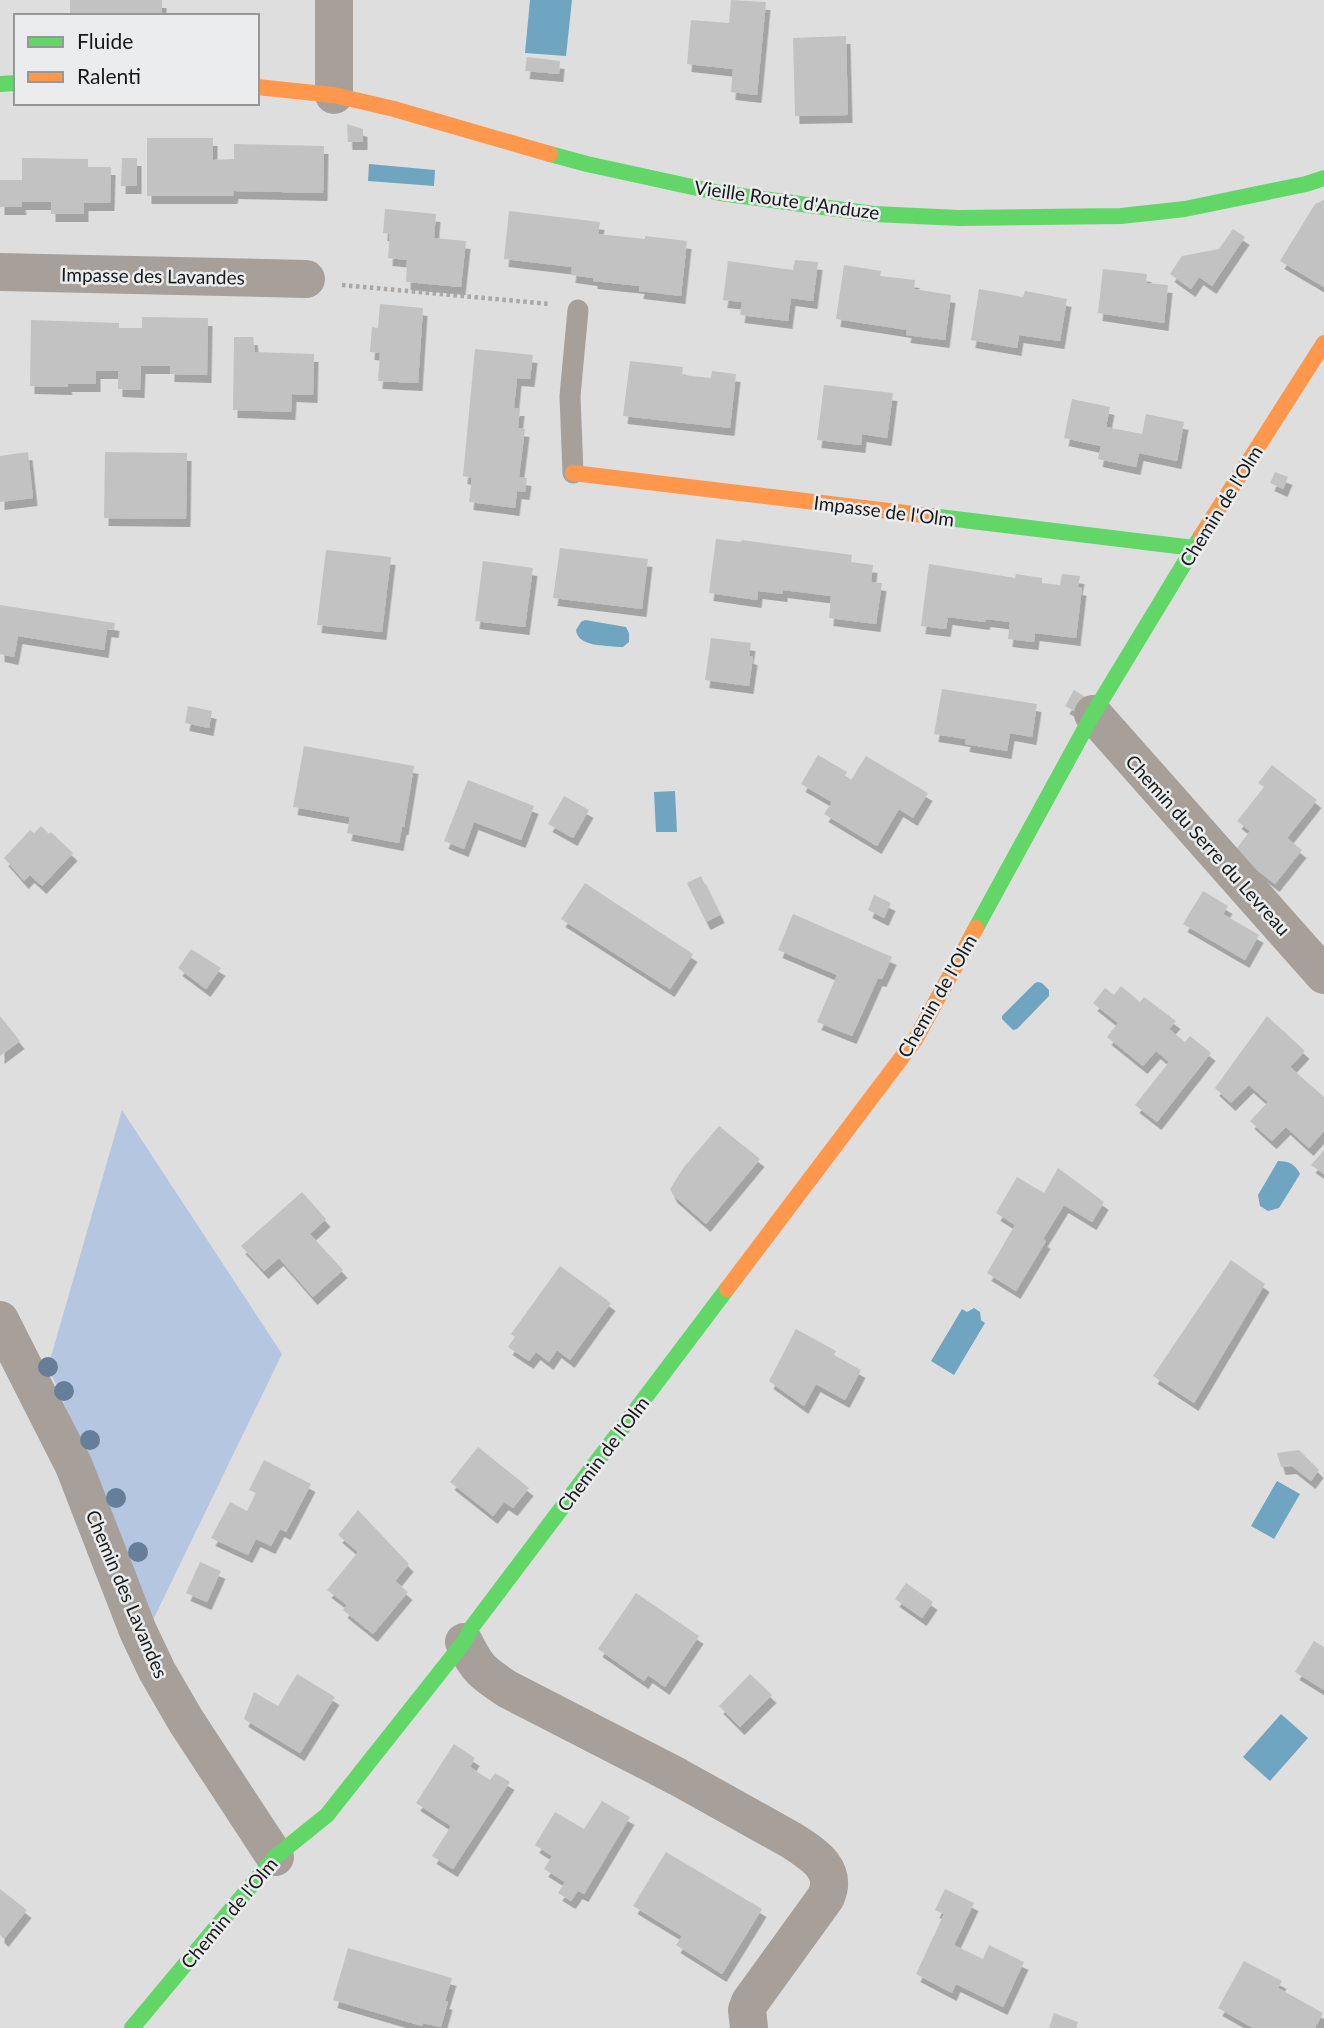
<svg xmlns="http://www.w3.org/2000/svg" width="1324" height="2028" viewBox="0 0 1324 2028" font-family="Lato,sans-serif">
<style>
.green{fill:#b5c7e0}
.water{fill:#70a5c1}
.building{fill:#c2c2c3;filter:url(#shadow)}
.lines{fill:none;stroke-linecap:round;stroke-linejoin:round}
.path{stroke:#aaa7a4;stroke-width:4.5;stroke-dasharray:3.5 3.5;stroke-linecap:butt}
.lane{stroke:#a69f9a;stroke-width:21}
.street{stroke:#a69f9a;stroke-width:38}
.fast{stroke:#63d668;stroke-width:16}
.slow{stroke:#ff974d;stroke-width:16}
.tree{fill:#677e9b}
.labels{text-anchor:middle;stroke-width:5;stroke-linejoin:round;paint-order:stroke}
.street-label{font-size:19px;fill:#171818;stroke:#eaecee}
</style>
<defs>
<filter id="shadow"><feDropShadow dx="4.5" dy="8" stdDeviation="0" flood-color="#0004"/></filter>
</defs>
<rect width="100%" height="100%" fill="#dededf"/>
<path class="green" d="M122,1110L282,1354L153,1620L108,1502L48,1367Z"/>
<path class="water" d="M530,0H572L566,56L525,53Z
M369,164L435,170L434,186L368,181Z
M585,620L626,627L629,633V642L623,647H619C604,645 578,647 576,630L581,622Z
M675,791L677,832H656L654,792Z
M1038,982L1042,983L1049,990V996L1017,1029L1013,1030L1002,1019V1016L1035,983Z
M1278,1161C1289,1161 1295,1164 1300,1174L1279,1208L1268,1211L1260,1206L1258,1195Z
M974,1308L980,1312L981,1320L985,1323L954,1375L931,1361L962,1309L967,1312Z
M1277,1481L1300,1494L1274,1539L1251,1526Z
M1281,1714L1308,1738L1270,1781L1243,1757Z"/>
<path class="building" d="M70,0H162V15H70Z
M731,0L766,2L757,95L731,92L733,69L687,64L691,20L729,23Z
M846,36L848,115L795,116L793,38Z
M527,57L560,61L559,74L525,71Z
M347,124L363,129V142H348Z
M147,138H213V160L234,159V144L324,146L323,193L234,191L233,196H147Z
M22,158L88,159V167H111L110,203H84V214H51V202H21L22,207H0V180H22Z
M122,158H137V186H121Z
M1324,200V287L1280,261L1315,204Z
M385,209L436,214L434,238L466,241L461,287L406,282L407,260L388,258L390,234L383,233Z
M509,211L600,222L598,234L645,239V236L687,241L681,296L639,291L640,286L593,281V278L571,275L572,267L504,259Z
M1233,229L1245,237L1212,286L1199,277L1191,289L1170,274L1182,256L1219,249Z
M795,260L818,262L813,301L791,298L788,321L740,315L742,302L723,300L728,261L793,270Z
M844,265L881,271L880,276L915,280L914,289L951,295L945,340L906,335L907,330L836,319Z
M1103,269L1147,274L1146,283L1168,285L1164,323L1098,313Z
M979,289L1023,297L1025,291L1067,299L1060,341L1019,335L1017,348L971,340Z
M380,304L423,308L418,383L378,381L380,353L370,352L372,327L378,328Z
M142,317L208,318L207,375L170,374V366H141L140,390L118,389V371H96V384H67L68,387L30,386L31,320L119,323V328H142Z
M234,337H253L255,352L314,354L313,395L292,394L291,412L233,410Z
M475,349L533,355L530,379L517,378L514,408H520L518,428L525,429L519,477L527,478L525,492L517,491L515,508L469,502L472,478L463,476Z
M630,361L683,367L682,375L711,378L712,371L736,374L730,428L623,416Z
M824,385L893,393L887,438L862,434L861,445L817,440Z
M1072,399L1110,407L1106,427L1142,434L1146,414L1184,422L1177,461L1139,453L1136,467L1098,459L1101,446L1064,438Z
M28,452L33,498L0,502V456Z
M105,452L187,453L186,519L104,518Z
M1275,472L1288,477L1283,489L1270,483Z
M716,539L741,542L742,540L852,555L851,562L873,565L871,582L882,583L876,624L829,618L831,596L783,590V594L758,591L757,600L709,593Z
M560,548L648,559L642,609L553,598Z
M326,550L391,557L382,632L317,625Z
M483,561L533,568L525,627L475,621Z
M929,564L1015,578L1016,574L1042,578V583L1060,585L1062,574L1080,576L1078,587L1082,588L1076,638L1035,633L1034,642L1008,639L1010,622L986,619L985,622L948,617L946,629L921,626Z
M0,605L115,623L114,630L107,629L104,650L18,636L14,657L0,654Z
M711,638L751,643L749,656L753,657L749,686L705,680Z
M942,689L1037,704L1032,737L1010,733L1007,751L965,744L966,739L934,734Z
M1074,690L1087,698L1078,713L1065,706Z
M188,706L212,711L209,728L185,723Z
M304,746L414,766L404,827H402L399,843L347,833L350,817L293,807Z
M818,755L847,772L844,777L851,780L866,756L928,793L913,818L899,809L877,846L824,814L832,802L801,784Z
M1272,765L1317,800L1287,838L1302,850L1275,884L1234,852L1250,831L1237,821L1264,787L1258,783Z
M468,780L534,806L521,840L474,822L464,849L444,841Z
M564,796L589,810L573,838L548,824Z
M41,826L49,834L51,832L73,853L42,886L30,875L24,881L4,858L30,830L34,833Z
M701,876L720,915L706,922L687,883Z
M585,883L693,954L670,989L561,919Z
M1203,891L1228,906L1223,914L1259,935L1245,960L1183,924Z
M874,895L891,903L884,918L868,910Z
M793,914L892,957L882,979L878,978L852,1036L817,1022L837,975L778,950Z
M191,949L221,968L206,989L178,968Z
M1121,986L1140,1002L1144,997L1176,1021L1169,1029L1185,1042L1190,1036L1211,1053L1157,1122L1135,1105L1169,1062L1156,1051L1143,1066L1107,1037L1118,1023L1093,1003L1105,988L1114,995Z
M0,1016L20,1041L0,1056Z
M1267,1016L1305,1051L1290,1067L1324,1097V1131L1309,1148L1286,1127L1272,1141L1250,1121L1268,1102L1249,1085L1231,1103L1215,1088Z
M719,1126L760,1159L706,1224L673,1195L670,1189L684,1167Z
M1324,1150V1174L1311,1165Z
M1058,1168L1104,1202L1092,1222L1064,1205L1043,1239L1046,1241L1016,1291L987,1273L1015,1225L996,1213L1017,1177L1044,1193Z
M302,1192L326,1219L310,1234L343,1270L313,1297L279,1258L264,1271L241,1246Z
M1231,1260L1265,1284L1194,1403L1153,1376Z
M560,1266L611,1303L570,1360L557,1350L549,1362L536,1352L529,1361L508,1347L515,1337L511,1334Z
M796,1329L836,1351L834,1355L861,1370L845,1400L816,1384L804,1406L769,1381Z
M478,1447L529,1488L513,1508L504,1502L493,1516L450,1482Z
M1299,1450L1319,1470L1311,1481L1292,1466L1281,1467L1277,1453Z
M264,1460L311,1484L286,1532L280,1529L271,1546L256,1539L248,1555L211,1538L230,1502L247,1511L256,1493L249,1490Z
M358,1510L409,1564L395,1581L408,1592L373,1634L343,1610L347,1605L327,1590L358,1552L338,1535Z
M200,1562L221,1571L207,1602L186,1593Z
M906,1583L933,1602L922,1618L895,1599Z
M636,1593L699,1636L665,1687L648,1675L644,1681L598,1649Z
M1314,1641L1324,1647V1690L1295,1672Z
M297,1674L335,1697L300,1753L244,1719L254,1692L278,1706Z
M750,1674L772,1695L740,1727L719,1706Z
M454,1744L475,1758L470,1767L490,1780L495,1773L510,1782L453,1869L432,1856L451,1826L416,1803Z
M602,1801L630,1817L584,1894L578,1891L571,1901L558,1893L565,1882L544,1869L552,1856L535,1845L555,1812L584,1829Z
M666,1852L762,1909L722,1974L676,1945L682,1936L633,1906Z
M0,1889L27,1910L4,1939L0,1935Z
M945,1889L974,1903L954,1945L983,1959L989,1945L1024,1962L1003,2007L956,1984L952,1993L916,1974L944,1914L935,1910Z
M348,1948L452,1978L445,2001L448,2002L441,2027L423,2023L422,2026L333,2000Z
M1244,1961L1282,1981L1278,1988L1323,2013L1315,2028H1253L1218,2008Z
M1054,2013L1078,2022L1076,2028H1049Z"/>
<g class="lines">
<path class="path" d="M342,285L550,304"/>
<path class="lane" d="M573,473L570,396L578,310"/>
<path class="street" d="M334,0V95
M0,272L306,279
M1093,714L1324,975
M0,1320L74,1466L138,1631L157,1671L186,1721L275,1857
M464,1642C477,1669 483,1673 507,1689L678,1777L791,1840C812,1854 838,1868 826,1897L750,2002L747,2010L749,2028"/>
<path class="fast" d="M0,84L16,83
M550,154L587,164L720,193L874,214L959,218L1121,216L1185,209L1306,184L1324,178
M931,516L1194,548
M976,928L1093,714L1201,536
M132,2028L275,1857L327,1815L464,1642L472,1627L727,1289"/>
<path class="slow" d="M257,87L334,95L394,109L550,154
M573,473L931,516
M1201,536L1324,343
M727,1289L915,1040L976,928"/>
</g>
<g class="tree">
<circle cx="48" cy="1367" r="10"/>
<circle cx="64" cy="1391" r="10"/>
<circle cx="90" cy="1440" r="10"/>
<circle cx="116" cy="1498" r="10"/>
<circle cx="138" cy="1552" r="10"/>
</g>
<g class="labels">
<g class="street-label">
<text transform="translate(787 200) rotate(8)" y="7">Vieille Route d'Anduze</text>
<text transform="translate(153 276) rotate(1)" y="7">Impasse des Lavandes</text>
<text transform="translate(1221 506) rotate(-58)" y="7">Chemin de l'Olm</text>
<text transform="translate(884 511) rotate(7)" y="7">Impasse de l'Olm</text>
<text transform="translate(1208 845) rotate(48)" y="7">Chemin du Serre du Levreau</text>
<text transform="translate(937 996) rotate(-60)" y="7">Chemin de l'Olm</text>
<text transform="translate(603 1454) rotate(-53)" y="7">Chemin de l'Olm</text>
<text transform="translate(127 1594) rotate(67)" y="7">Chemin des Lavandes</text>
<text transform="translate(229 1913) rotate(-50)" y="7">Chemin de l'Olm</text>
</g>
</g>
<rect x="14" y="14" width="245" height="91" fill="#eaecee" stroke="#969798" stroke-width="2"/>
<rect x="28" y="37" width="35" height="10" fill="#63d668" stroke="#969798" stroke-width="2"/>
<text x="77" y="49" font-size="21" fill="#171818">Fluide</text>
<rect x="28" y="72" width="35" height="10" fill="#ff974d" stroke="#969798" stroke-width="2"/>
<text x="77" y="84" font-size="21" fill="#171818">Ralenti</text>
</svg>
